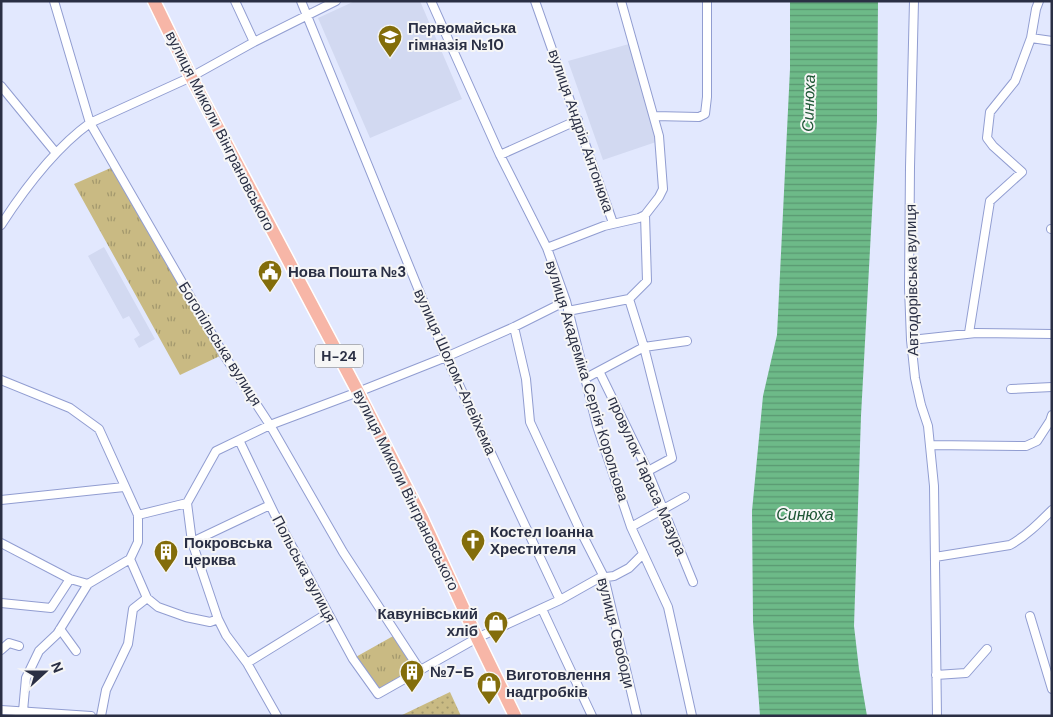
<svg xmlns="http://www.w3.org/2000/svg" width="1053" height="717" viewBox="0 0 1053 717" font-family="'DM Sans',sans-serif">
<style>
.built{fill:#d2d9f1}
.grass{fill:url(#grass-tufts)}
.park{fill:url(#park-dots)}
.water{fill:url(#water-rules)}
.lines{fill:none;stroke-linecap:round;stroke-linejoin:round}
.minor-casing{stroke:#919dd1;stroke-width:10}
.primary-casing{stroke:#fff;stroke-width:15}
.minor{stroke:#fff;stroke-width:8}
.primary{stroke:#f7b6a7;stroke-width:12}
.labels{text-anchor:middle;stroke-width:4;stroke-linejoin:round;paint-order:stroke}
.shield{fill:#f6f6f6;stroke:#676b79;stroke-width:1}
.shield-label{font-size:14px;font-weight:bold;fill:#2a2f44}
.poi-label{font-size:15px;font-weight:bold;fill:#2a2f44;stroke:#f6f6f6;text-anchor:start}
.street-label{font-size:15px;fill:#2a2f44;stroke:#f6f6f6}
.water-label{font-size:16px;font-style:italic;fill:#1e5635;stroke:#f6f6f6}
</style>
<defs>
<pattern id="grass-tufts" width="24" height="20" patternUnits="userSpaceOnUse" patternTransform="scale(1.25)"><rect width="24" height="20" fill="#c9ba83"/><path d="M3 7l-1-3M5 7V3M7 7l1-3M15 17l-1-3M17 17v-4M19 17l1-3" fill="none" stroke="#a3986d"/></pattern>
<pattern id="park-dots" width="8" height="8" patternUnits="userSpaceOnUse" patternTransform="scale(1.25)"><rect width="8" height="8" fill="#c9ba83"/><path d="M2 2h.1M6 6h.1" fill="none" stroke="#a3986d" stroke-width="1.8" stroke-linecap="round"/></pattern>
<pattern id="water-rules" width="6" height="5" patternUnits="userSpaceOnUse" patternTransform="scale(1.25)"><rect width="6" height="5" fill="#6dba88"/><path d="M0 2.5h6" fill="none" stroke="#5a9871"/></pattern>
</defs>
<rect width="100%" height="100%" fill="#e2e8fe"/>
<path class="built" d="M355,1H420L462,99L370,138L318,18Z
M629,44L656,142L603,160L568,61Z
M104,247L155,339L139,348L134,339L140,335L129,316L123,319L88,256Z"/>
<path class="grass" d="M113,167L222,355L180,375L74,184Z
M395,635L417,669L378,692L354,658Z"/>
<path class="park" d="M450,692L461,716H400Z"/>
<path class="water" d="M790,1H878L877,120L861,416L854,626L859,669L867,716H760L753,622L752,511L763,396L777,335L790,69Z"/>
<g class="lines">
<defs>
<path id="minor" d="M54,1L90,123L224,355L270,425L343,552L420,670
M235,1L254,42
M301,1L446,357L560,600
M431,1L500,155L547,248L566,301L597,426L631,527L668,607L692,716
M535,1L613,223
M914,1L910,167L909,288L911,340L915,378L921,405L928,426L934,486L937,716
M1031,38L1052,41
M1,86L56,153
M654,116L699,117L705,114L707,97V1
M500,155L578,120
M1,225C25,188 54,149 90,123L191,77L254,42L336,1
M1051,229H1052
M547,248L604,226L639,218L645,215L659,197L663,189L659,136L621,1
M629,299L644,347L672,458L648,471
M568,311L629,299L647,281L645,215
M514,327L526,379L530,422L580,530L604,577L637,716
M969,333L990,201L1022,172L993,146L987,138L990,112L1015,81L1031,38L1036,9L1039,1
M911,340L976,333L1052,334
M599,371L646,467L693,582
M586,378L644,347L687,341
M1,380L70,408L99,429L138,515L187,503
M1011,389L1052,387
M239,440L275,515L328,613L353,659L378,694L477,638L560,600L599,578L614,576L629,568L642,555
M930,445L1026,446L1037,441L1050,421L1052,415
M1,500L124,487
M187,503L216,451L270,425L358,392L446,357L514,327L566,301
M187,503L192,542L218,619L226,635L247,663L277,716
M631,527L685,497
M192,542L270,505
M1,543L70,579L88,584
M935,557L1010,545C1026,536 1039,523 1052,510
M130,559L147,598L158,607L186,617L210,622L218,619
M130,559L138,542V515
M1,603L51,608L70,579
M542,609L592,716
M1030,616L1052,689
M60,629L76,651
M1,650L9,643L19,646
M247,663L328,613
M936,675L966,673L987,649
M1,710L91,716
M23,711L26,678L39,651L57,634L88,584L130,559
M101,716L106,690L128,644L133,609L147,598"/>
<path id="primary" d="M154,1L191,77L358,392L422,518L477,638L515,716"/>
</defs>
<use href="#minor" class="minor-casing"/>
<use href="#primary" class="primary-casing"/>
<use href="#minor" class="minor"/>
<use href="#primary" class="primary"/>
</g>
<defs>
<symbol id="school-pin" viewBox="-11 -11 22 30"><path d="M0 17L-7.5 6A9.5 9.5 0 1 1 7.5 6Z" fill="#836d0a" stroke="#f6f6f6"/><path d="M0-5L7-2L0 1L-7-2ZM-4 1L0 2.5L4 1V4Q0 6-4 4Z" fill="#fff"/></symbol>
<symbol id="civic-pin" viewBox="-11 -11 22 30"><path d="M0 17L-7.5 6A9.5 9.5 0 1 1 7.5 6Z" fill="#836d0a" stroke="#f6f6f6"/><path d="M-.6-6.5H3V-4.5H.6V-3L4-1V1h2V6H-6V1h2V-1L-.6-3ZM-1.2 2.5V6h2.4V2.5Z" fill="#fff"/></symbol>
<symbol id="church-pin" viewBox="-11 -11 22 30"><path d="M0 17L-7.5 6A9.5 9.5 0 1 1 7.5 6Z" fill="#836d0a" stroke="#f6f6f6"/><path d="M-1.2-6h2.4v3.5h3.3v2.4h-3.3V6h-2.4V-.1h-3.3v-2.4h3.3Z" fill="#fff"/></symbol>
<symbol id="building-pin" viewBox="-11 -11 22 30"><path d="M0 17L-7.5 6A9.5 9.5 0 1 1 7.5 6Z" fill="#836d0a" stroke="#f6f6f6"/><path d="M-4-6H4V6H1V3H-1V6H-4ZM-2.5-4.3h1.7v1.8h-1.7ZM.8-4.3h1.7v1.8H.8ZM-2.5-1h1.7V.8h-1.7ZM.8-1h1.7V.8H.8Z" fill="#fff"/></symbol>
<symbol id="shop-pin" viewBox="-11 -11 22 30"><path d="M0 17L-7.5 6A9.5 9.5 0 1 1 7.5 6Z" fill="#836d0a" stroke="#f6f6f6"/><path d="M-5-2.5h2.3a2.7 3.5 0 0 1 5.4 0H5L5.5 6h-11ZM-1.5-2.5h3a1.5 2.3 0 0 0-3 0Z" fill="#fff"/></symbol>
</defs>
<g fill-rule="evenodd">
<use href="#school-pin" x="376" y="23" width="28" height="38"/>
<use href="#civic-pin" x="256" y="258" width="28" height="38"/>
<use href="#church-pin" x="459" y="527" width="28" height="38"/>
<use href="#building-pin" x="152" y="538" width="28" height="38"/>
<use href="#shop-pin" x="482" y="609" width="28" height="38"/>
<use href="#building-pin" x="398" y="658" width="28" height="38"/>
<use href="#shop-pin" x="475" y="670" width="28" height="38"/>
</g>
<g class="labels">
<rect class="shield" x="315" y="344.5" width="48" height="23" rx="4"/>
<g class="shield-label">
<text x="339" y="361">Н-24</text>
</g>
<g class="poi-label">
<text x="408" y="33">Первомайська<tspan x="408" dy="17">гімназія №10</tspan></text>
<text x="288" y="277">Нова Пошта №3</text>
<text x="490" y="537">Костел Іоанна<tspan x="490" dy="17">Хрестителя</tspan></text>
<text x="184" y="548">Покровська<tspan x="184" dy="17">церква</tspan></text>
<text x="478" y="619" text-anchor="end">Кавунівський<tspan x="478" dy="17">хліб</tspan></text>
<text x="430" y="677">№7-Б</text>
<text x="506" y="680">Виготовлення<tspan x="506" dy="17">надгробків</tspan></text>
</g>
<g class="street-label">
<text transform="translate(220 131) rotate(63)" y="5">вулиця Миколи Вінграновського</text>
<text transform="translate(581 131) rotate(71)" y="5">вулиця Андрія Антонюка</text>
<text transform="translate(912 280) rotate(-91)" y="5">Автодорівська вулиця</text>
<text transform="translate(220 344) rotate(58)" y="5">Богопільська вулиця</text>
<text transform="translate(455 372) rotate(66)" y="5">вулиця Шолом-Алейхема</text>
<text transform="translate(587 381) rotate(73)" y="5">вулиця Академіка Сергія Корольова</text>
<text transform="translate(647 476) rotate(66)" y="5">провулок Тараса Мазура</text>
<text transform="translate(406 490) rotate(64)" y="5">вулиця Миколи Вінграновського</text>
<text transform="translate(304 569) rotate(62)" y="5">Польська вулиця</text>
<text transform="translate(616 633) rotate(76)" y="5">вулиця Свободи</text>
</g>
<g class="water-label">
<text transform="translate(808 103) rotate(-88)" y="6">Синюха</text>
<text x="805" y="520">Синюха</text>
</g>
</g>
<rect width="1053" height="717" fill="none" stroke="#2a2f44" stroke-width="5"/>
<g transform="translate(45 672) rotate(69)" stroke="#f6f6f6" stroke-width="4" paint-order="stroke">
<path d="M0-4L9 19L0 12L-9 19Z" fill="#2a2f44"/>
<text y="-8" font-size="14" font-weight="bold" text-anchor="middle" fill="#2a2f44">N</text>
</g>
</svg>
